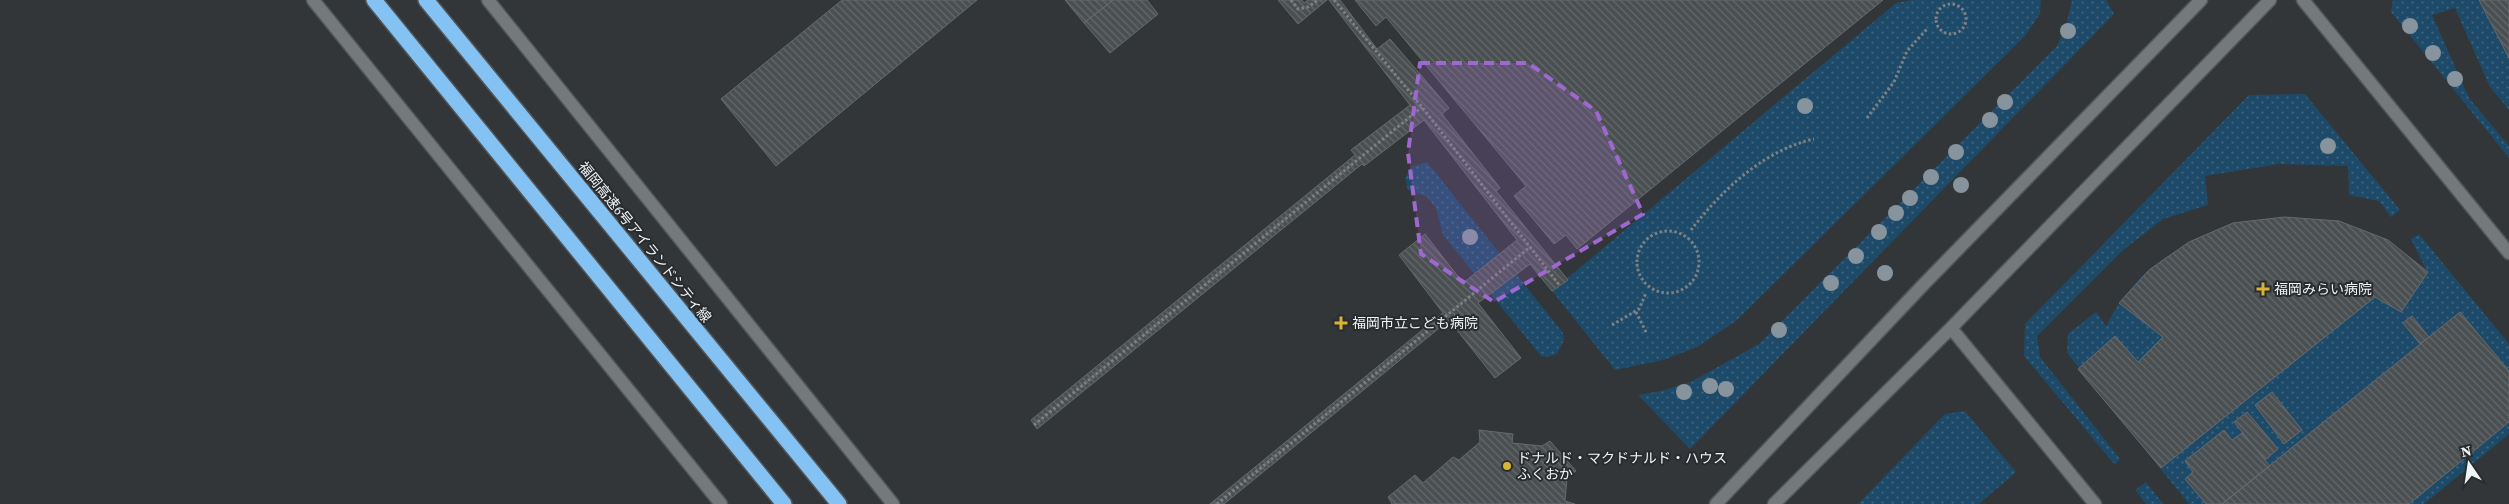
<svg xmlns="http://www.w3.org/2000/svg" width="2509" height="504" viewBox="0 0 2509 504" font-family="'Source Serif 4','Noto Sans JP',serif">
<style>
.grass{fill:url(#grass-dots)}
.building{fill:url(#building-back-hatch);stroke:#666a6e}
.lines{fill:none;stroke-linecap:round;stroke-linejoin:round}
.tertiary-casing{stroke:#525658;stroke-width:15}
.motorway-casing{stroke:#525658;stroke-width:18}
.path{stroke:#7e8184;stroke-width:3;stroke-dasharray:2.5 2.5;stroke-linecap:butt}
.tertiary{stroke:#74797c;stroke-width:12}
.motorway{stroke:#83c2f2;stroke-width:15}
.tree{fill:#87949d}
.marked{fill:#9e68d0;fill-opacity:0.2;stroke:#9e68d0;stroke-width:4;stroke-dasharray:10 6;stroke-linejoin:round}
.poi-dot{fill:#d9b334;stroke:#292c2f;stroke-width:2}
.labels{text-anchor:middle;stroke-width:4;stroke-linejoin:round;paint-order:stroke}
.street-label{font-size:14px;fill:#f1f4f6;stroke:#292c2f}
.poi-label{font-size:14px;fill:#f1f4f6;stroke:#292c2f;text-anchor:start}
</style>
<defs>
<pattern id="grass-dots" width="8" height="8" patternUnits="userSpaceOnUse" patternTransform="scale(1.25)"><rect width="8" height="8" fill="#1e4a69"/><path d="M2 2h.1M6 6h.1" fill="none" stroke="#3f657f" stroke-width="1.8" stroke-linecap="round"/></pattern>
<pattern id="building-back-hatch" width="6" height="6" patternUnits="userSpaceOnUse" patternTransform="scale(1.25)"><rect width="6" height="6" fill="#4a4f52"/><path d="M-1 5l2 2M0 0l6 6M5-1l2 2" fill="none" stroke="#65696c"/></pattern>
</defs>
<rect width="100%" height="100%" fill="#323639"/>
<path class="grass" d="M1912,0H2041L2040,14L2025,36L1736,321L1697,347L1663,360L1615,370L1552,291L1896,3Z
M2072,0H2106L2114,14L1690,449L1638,395L1661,391L1691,382L1759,344L2057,46L2066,26Z
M2393,0H2509V110L2490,87L2455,8L2432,15L2469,98L2509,146V158L2391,12Z
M2305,94L2400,210L2391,217L2379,201L2349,195L2348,166L2279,164L2205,176L2208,205L2163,219L2122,251L2037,336L2040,357L2120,459L2115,465L2024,356L2025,324L2249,95Z
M1427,162L1563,333L1564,340L1557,354L1548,357L1541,356L1443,235L1436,208L1427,197L1408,190L1405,178L1411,167Z
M2233,223L2388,240L2427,271L2411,239L2419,234L2509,344V434L2424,504H2189L2067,353L2068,334L2096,312L2106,326C2136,269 2175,247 2233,223Z
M1965,411L2016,472L1979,504H1858L1945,414Z
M2146,482L2163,504H2146L2135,490Z"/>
<path class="building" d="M842,0H977L776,166L721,99Z
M1065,0H1113L1084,23Z
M1113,0H1147L1158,14L1110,53L1084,23Z
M1278,0H1302L1304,3L1308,0H1327L1298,24Z
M1329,0H1340L1377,49L1390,39L1449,108L1442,114L1500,188L1496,191L1568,280L1552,291L1530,264L1478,303L1521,358L1495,378L1449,320L1224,504H1210L1443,313L1399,255L1425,234L1463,283L1517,240L1424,120L1364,166L1362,164L1037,429L1031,420L1355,155L1351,150L1410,105Z
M1355,0H1883L1577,249L1566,235L1554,244L1514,196L1526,186L1386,17L1376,26Z
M2479,0H2509V58Z
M2284,217L2339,221L2388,240L2428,272L2401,312L2375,297L2161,468L2078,369L2115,336L2138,362L2163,337L2119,303L2149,270L2189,242L2233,223Z
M2460,312L2509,371V422L2409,504H2222Z
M2412,316L2429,337L2420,344L2403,323Z
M2272,392L2302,430L2284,444L2255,405Z
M2247,412L2278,449L2265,460L2234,422Z
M1479,430L1513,434L1512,443L1542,446L1550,441L1576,471L1567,477L1565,501L1575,504H1392L1388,497L1415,475L1423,483L1453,457L1459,460L1480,442Z
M2224,430L2232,440L2242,433L2270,466L2222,504H2206L2185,479L2193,472L2185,461Z"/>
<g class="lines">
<defs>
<path id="tertiary" d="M313,0L721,504
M488,0L893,504
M2303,0L2509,253
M1951,328L2095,504
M1716,504L1924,284L2201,0
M1774,504L1951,328L2270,0"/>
<path id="motorway" d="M374,0L784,504
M426,0L839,504"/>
</defs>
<use href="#tertiary" class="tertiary-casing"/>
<use href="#motorway" class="motorway-casing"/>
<path class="path" d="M1291,0L1298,9L1308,7L1318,0
M1334,0L1422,107L1560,286
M1936 19a15 15 0 1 1 30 0a15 15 0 1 1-30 0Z
M1867,118L1894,82L1907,51L1927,29
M1691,230C1722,190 1764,150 1814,139
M1637 262a31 31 0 1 1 62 0a31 31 0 1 1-62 0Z
M1636,312L1647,334
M1612,325L1639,309L1646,293
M1034,425L1422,107
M1217,504L1530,247"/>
<use href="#tertiary" class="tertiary"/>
<use href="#motorway" class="motorway"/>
</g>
<g class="tree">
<circle cx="2410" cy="26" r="8"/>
<circle cx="2068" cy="31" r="8"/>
<circle cx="2433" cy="53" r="8"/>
<circle cx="2455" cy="79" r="8"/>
<circle cx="2005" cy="102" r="8"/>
<circle cx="1805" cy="106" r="8"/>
<circle cx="1990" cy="120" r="8"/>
<circle cx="2328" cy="146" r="8"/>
<circle cx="1956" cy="152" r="8"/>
<circle cx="1931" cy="177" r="8"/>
<circle cx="1961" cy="185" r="8"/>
<circle cx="1910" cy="198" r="8"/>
<circle cx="1896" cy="213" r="8"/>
<circle cx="1879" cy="232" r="8"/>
<circle cx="1470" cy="237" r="8"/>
<circle cx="1856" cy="256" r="8"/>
<circle cx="1885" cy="273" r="8"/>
<circle cx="1831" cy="283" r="8"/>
<circle cx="1779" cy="330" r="8"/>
<circle cx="1710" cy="386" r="8"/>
<circle cx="1726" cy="389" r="8"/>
<circle cx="1684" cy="392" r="8"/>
</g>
<path class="marked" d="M1420,63H1528L1596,111L1643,214L1494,302L1421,254L1408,153Z"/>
<g class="poi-dot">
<path d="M2260.5 281.5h5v5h5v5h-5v5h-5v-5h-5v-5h5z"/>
<path d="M1338.5 315.5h5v5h5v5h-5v5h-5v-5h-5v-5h5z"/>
<circle cx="1507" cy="466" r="5"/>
</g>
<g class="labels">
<g class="street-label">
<text transform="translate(645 242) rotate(51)" y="5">福岡高速6号アイランドシティ線</text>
</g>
<g class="poi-label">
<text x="2274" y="294">福岡みらい病院</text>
<text x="1352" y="328">福岡市立こども病院</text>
<text x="1517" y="463">ドナルド・マクドナルド・ハウス<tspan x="1517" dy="16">ふくおか</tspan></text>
</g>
</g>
<g transform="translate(2469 464) rotate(347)" stroke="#292c2f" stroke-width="4" paint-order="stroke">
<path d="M0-4L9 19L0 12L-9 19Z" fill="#f1f4f6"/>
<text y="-8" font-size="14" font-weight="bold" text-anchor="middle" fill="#f1f4f6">N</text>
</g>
</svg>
